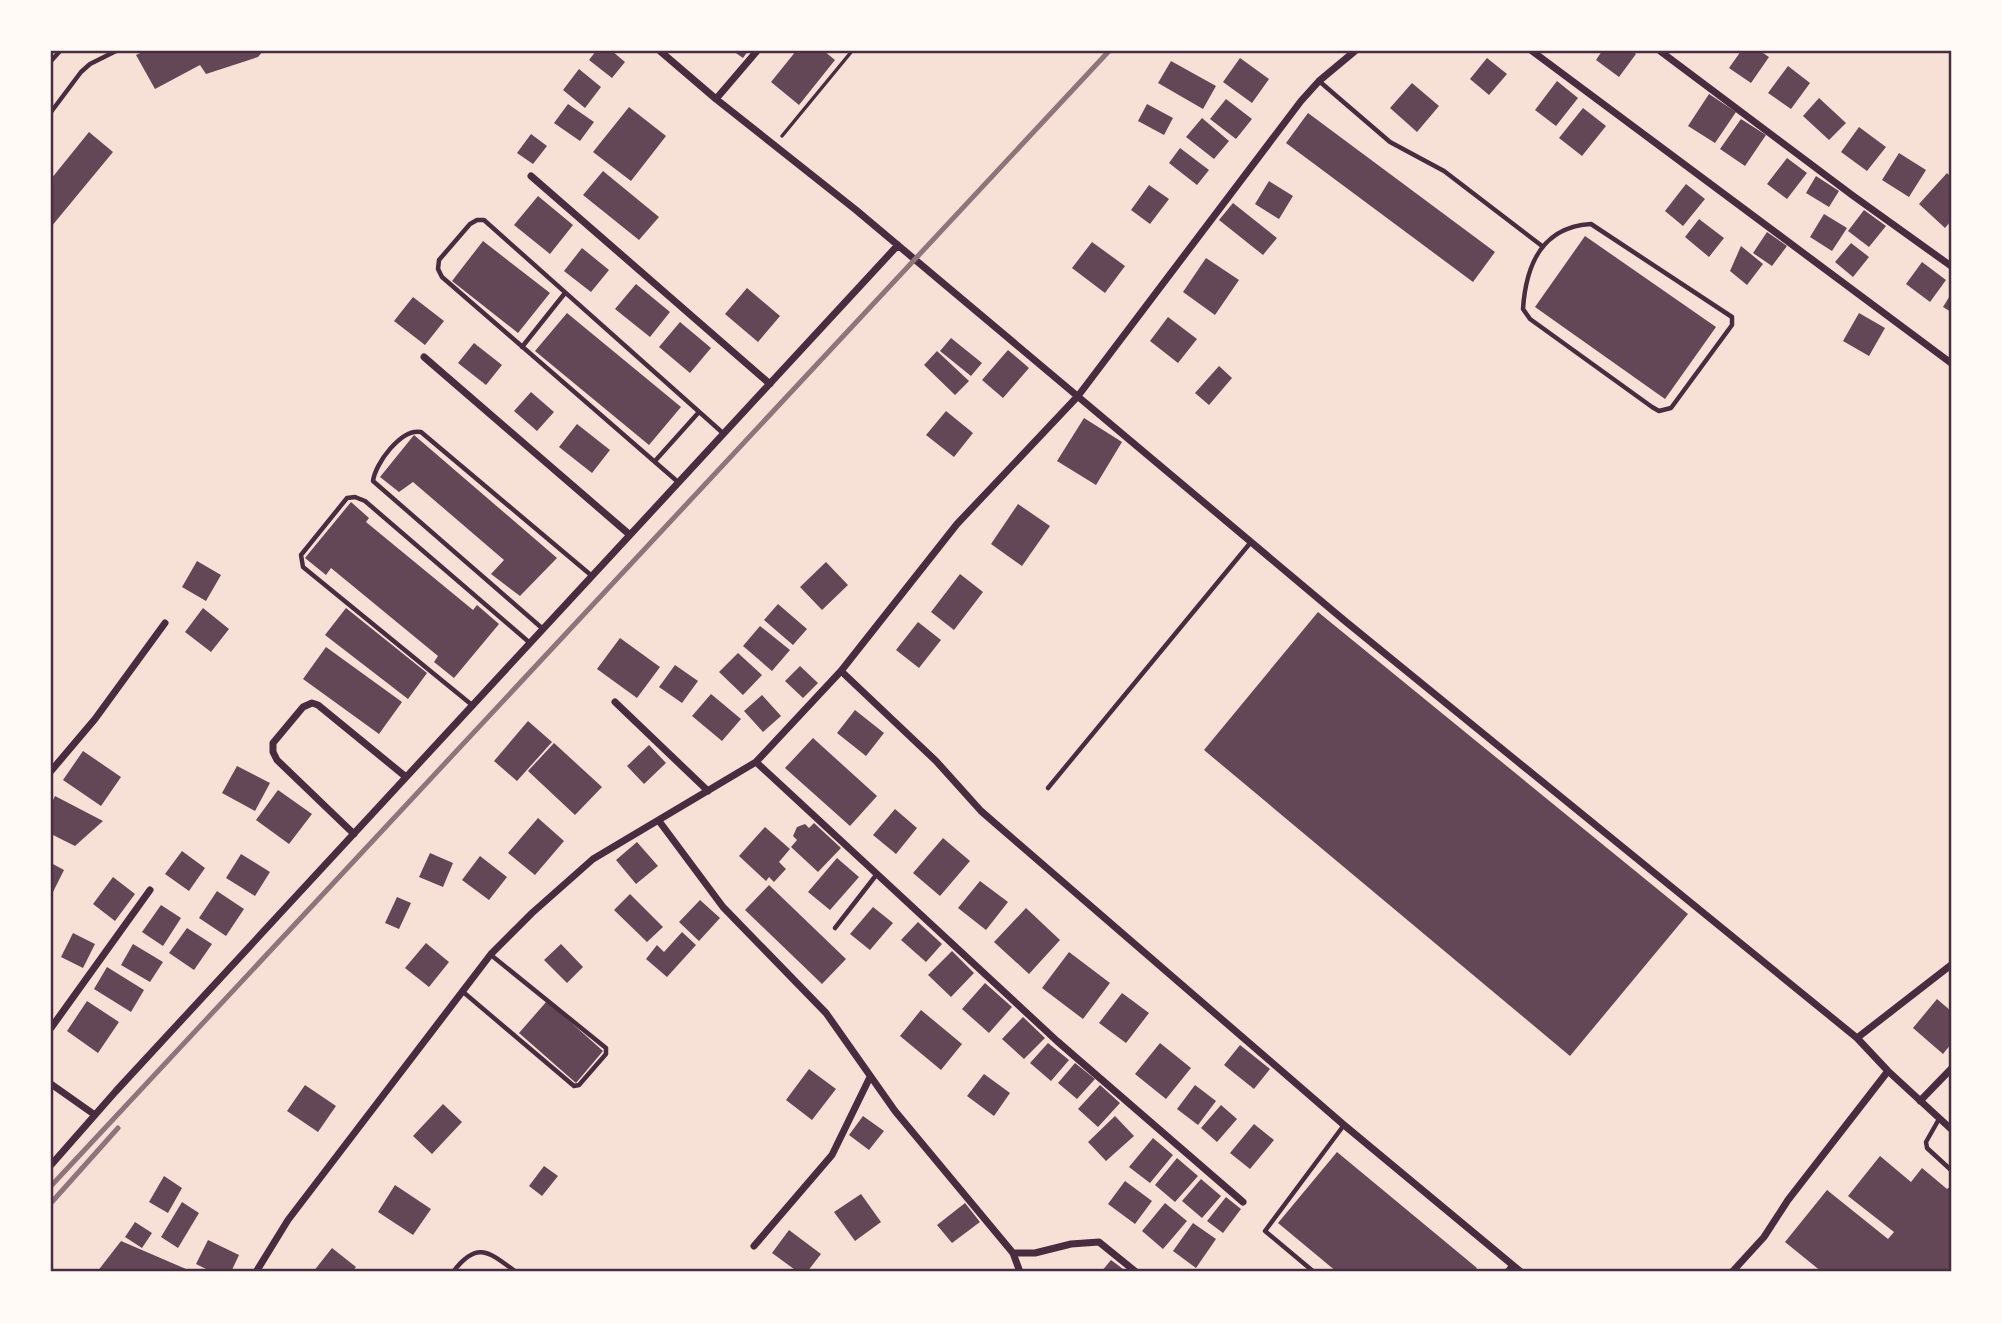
<svg xmlns="http://www.w3.org/2000/svg" width="2002" height="1323" viewBox="0 0 2002 1323" font-family="'PT Sans',sans-serif">
<style>
.building{fill:#644757}
.lines{fill:none;stroke-linecap:round;stroke-linejoin:round}
.path{stroke:#4a2c40;stroke-width:3.5}
.service{stroke:#4a2c40;stroke-width:4.5}
.minor{stroke:#4a2c40;stroke-width:7}
.rail{stroke:#8f747c;stroke-width:5}
.neatline{fill:none;stroke:#4a2c40;stroke-width:2.5}
</style>
<rect width="100%" height="100%" fill="#f7e1d7"/>
<path class="building" d="M144,51H263L258,57L206,74L200,65L155,89L136,55Z
M596,51H612L625,62L612,78L589,60Z
M733,51H748L743,58Z
M796,51H824L835,60L799,105L771,82Z
M1602,51H1632L1636,54L1619,77L1596,60Z
M1741,51H1760L1769,57L1751,83L1729,68Z
M1240,58L1269,79L1252,103L1223,82Z
M1487,58L1507,74L1489,95L1470,79Z
M1171,61L1216,86L1203,109L1158,83Z
M1788,66L1810,83L1791,109L1768,93Z
M579,69L601,87L585,108L563,90Z
M1557,81L1578,98L1556,126L1535,110Z
M1412,83L1439,106L1417,132L1390,108Z
M1709,94L1736,112L1715,143L1688,126Z
M1819,98L1846,123L1829,140L1803,116Z
M1226,99L1252,119L1236,139L1210,119Z
M568,104L594,122L580,141L554,123Z
M1147,104L1173,118L1164,135L1138,121Z
M629,107L666,136L631,181L593,152Z
M1583,108L1606,126L1582,156L1559,138Z
M1308,113L1495,252L1473,282L1286,143Z
M1202,118L1229,141L1214,159L1186,137Z
M1741,119L1766,135L1745,166L1720,149Z
M1859,127L1886,147L1867,171L1841,152Z
M89,132L113,152L51,227V179Z
M531,134L547,146L533,164L517,153Z
M1180,148L1209,170L1197,185L1169,163Z
M1899,153L1926,170L1909,197L1882,180Z
M1787,158L1807,173L1787,199L1767,184Z
M603,171L659,217L639,240L583,195Z
M1947,173L1951,177V221L1945,228L1919,204Z
M1816,176L1839,191L1829,207L1806,193Z
M1269,181L1293,196L1279,219L1255,204Z
M1686,184L1705,199L1683,226L1665,211Z
M1149,185L1169,199L1150,224L1131,210Z
M538,196L573,225L550,254L514,225Z
M1233,203L1277,238L1263,255L1219,220Z
M1864,210L1886,226L1869,247L1848,231Z
M1824,214L1847,228L1832,251L1810,237Z
M1699,219L1724,238L1709,257L1685,237Z
M1767,232L1787,246L1772,266L1753,253Z
M1585,236L1716,327L1665,399L1535,307Z
M483,241L550,293L518,333L452,281Z
M1092,242L1125,266L1105,293L1072,268Z
M1851,243L1869,257L1853,277L1835,262Z
M1741,246L1763,264L1747,285L1730,271Z
M582,248L609,270L591,292L564,271Z
M1206,258L1239,280L1215,315L1183,292Z
M1922,262L1946,280L1930,302L1906,284Z
M636,284L670,312L650,337L615,309Z
M747,288L780,316L758,342L725,314Z
M1951,294V312L1943,307Z
M413,297L444,321L425,345L394,321Z
M567,313L681,407L649,445L535,351Z
M1859,313L1885,328L1869,356L1843,341Z
M1168,317L1197,339L1178,363L1150,341Z
M680,322L711,348L690,373L659,347Z
M951,338L982,363L971,376L940,351Z
M474,343L502,365L486,385L458,363Z
M1008,350L1029,368L1003,398L982,380Z
M937,351L969,381L955,395L924,365Z
M1219,366L1232,378L1209,405L1195,393Z
M531,392L554,412L537,431L514,411Z
M946,411L973,433L954,457L926,435Z
M1084,418L1122,442L1096,485L1057,461Z
M577,424L610,450L592,473L559,447Z
M414,435L557,558L520,596L491,574L504,560L413,482L399,492L380,477Z
M351,502L369,518L366,522L473,610L477,605L499,624L454,678L434,662L438,656L331,568L326,575L305,558Z
M1018,504L1050,526L1022,566L991,544Z
M197,561L221,575L206,601L182,587Z
M826,562L848,585L822,610L800,587Z
M960,574L983,592L954,630L931,612Z
M778,604L807,629L793,645L764,620Z
M203,608L229,629L211,652L185,632Z
M346,608L427,673L408,699L325,635Z
M1318,612L1688,914L1570,1056L1204,750Z
M918,622L941,640L919,668L896,650Z
M760,626L790,650L772,671L743,646Z
M620,638L660,667L637,698L597,669Z
M326,647L402,702L379,734L303,679Z
M738,653L762,675L743,695L719,672Z
M675,665L698,681L682,703L659,687Z
M800,666L818,683L803,698L785,681Z
M711,694L741,719L722,741L692,716Z
M762,695L781,716L763,732L744,711Z
M855,710L884,733L866,756L837,733Z
M528,721L552,742L517,781L494,761Z
M813,738L877,796L850,826L785,768Z
M554,743L602,787L575,815L528,771Z
M649,745L666,763L644,784L627,766Z
M83,751L121,777L101,806L63,780Z
M237,766L270,783L255,811L222,793Z
M278,790L312,814L289,844L256,820Z
M55,796L103,821L75,846L51,834V804Z
M895,809L917,828L896,854L873,835Z
M538,818L564,841L535,875L508,853Z
M814,823L841,848L818,872L791,847L797,840L793,836L797,827L805,824L809,828Z
M765,827L790,849L779,862L786,869L774,882L769,877L766,881L739,856Z
M943,838L970,861L940,896L913,873Z
M637,842L658,866L636,884L616,860Z
M182,851L205,868L189,891L165,874Z
M430,853L453,863L443,887L419,877Z
M241,854L270,872L255,896L226,878Z
M480,856L507,877L489,900L462,880Z
M837,858L859,877L830,910L808,892Z
M51,863L64,870L51,896Z
M113,877L135,894L115,921L93,904Z
M980,881L1008,902L986,930L958,908Z
M769,885L846,959L822,984L745,910Z
M217,891L244,909L226,936L199,918Z
M630,894L663,927L647,942L614,910Z
M397,897L411,903L399,929L385,923Z
M700,900L720,918L699,941L679,922Z
M161,905L181,918L163,946L142,932Z
M873,907L893,923L870,950L850,934Z
M1026,908L1060,940L1029,974L994,942Z
M918,922L942,944L926,962L901,940Z
M187,928L212,944L194,970L169,953Z
M682,932L696,945L667,977L646,959L657,945L664,952Z
M73,933L95,944L83,968L61,957Z
M426,943L449,962L429,987L405,968Z
M133,944L163,962L150,982L121,965Z
M561,944L583,967L567,983L544,960Z
M952,951L974,973L951,997L928,975Z
M1069,952L1110,983L1083,1019L1042,988Z
M107,967L144,990L131,1012L94,989Z
M985,983L1012,1007L989,1033L962,1009Z
M1122,993L1149,1013L1126,1043L1099,1023Z
M1937,999L1951,1011V1044L1943,1054L1913,1028Z
M87,1001L119,1022L98,1053L67,1031Z
M547,1001L603,1051L576,1083L519,1033Z
M921,1010L962,1044L941,1070L900,1036Z
M1023,1017L1045,1038L1024,1059L1002,1039Z
M1048,1043L1069,1060L1051,1081L1030,1063Z
M1160,1043L1191,1068L1166,1099L1135,1074Z
M1240,1045L1270,1069L1254,1089L1224,1065Z
M1075,1063L1095,1079L1077,1099L1058,1083Z
M809,1069L836,1089L812,1120L786,1100Z
M984,1074L1010,1093L994,1116L967,1096Z
M305,1085L336,1106L318,1132L287,1111Z
M1100,1085L1120,1103L1098,1127L1078,1109Z
M1195,1085L1216,1101L1198,1125L1177,1109Z
M443,1104L462,1122L432,1154L413,1136Z
M1221,1105L1237,1119L1217,1142L1201,1128Z
M863,1116L884,1131L869,1150L849,1135Z
M1115,1116L1134,1136L1106,1161L1088,1142Z
M1254,1124L1274,1140L1250,1169L1230,1153Z
M1153,1138L1173,1155L1150,1183L1129,1167Z
M1337,1152L1477,1268L1473,1272H1337L1278,1223Z
M1880,1156L1911,1182L1922,1168L1947,1189L1951,1186V1272H1822L1785,1242L1827,1190L1888,1239L1894,1232L1848,1196Z
M1177,1158L1198,1176L1175,1202L1155,1185Z
M544,1166L558,1176L542,1196L529,1186Z
M164,1176L182,1188L168,1213L149,1202Z
M1201,1179L1221,1196L1202,1218L1182,1201Z
M1125,1181L1152,1201L1135,1224L1108,1204Z
M395,1185L431,1209L413,1235L378,1212Z
M861,1194L881,1222L855,1241L834,1212Z
M1226,1197L1241,1209L1223,1233L1207,1221Z
M182,1202L199,1213L178,1248L161,1237Z
M965,1203L980,1222L952,1243L937,1225Z
M1165,1203L1187,1221L1163,1249L1142,1231Z
M135,1222L152,1233L142,1248L125,1237Z
M1193,1223L1216,1239L1196,1268L1173,1251Z
M789,1230L821,1254L807,1272H798L772,1253Z
M208,1240L239,1255L231,1272H212L196,1264Z
M121,1241L193,1272H97Z
M332,1248L356,1267L352,1272H313Z
M1111,1260L1127,1272H1101Z"/>
<g class="lines">
<path class="path" d="M782,136L852,51"/>
<path class="service" d="M51,61L60,51
M1319,81L1390,142L1444,171L1542,246
M51,112L81,72L90,64L116,51
M1591,224L1732,317V325L1671,408L1659,411L1652,407L1530,319L1523,309C1526,264 1542,227 1591,224Z
M522,347L565,293
M655,461L699,412
M678,482L442,277L438,269L439,260L470,224L477,220H484L724,434
M543,629L373,481C375,464 401,428 421,432L592,576
M472,705L303,567L301,555L347,498L355,497L365,501L530,643
M1048,788L1251,542
M835,928L877,874
M462,991L574,1086L579,1085L606,1054V1048L491,955
M1939,1119L1926,1142L1927,1148L1951,1170
M453,1272C477,1240 489,1252 516,1272
M1314,1272L1265,1231L1344,1125
M1506,1272L1512,1265"/>
<path class="minor" d="M660,51L716,99L856,210L1345,621L1857,1038L1888,1071L1951,1129
M1532,51L1951,363
M1660,51L1852,195L1951,266
M716,99L757,51
M531,176L770,384
M424,357L630,535
M841,671L936,761L981,811L1344,1125L1521,1272
M615,702L708,791
M756,762L1057,1041L1243,1202
M51,771L95,719L165,623
M659,821L723,907L826,1013L895,1111L1013,1253L1020,1272
M354,834L277,760L273,752V743L303,707L312,703L318,705L406,777
M51,1028L150,890
M1857,1038L1951,965
M51,1084L95,1115
M1920,1101L1951,1069
M51,1165L116,1091L898,245
M754,1246L832,1155L870,1077
M1013,1253H1035L1071,1244L1099,1242L1136,1272
M256,1272L288,1220L491,954L532,913L593,859L756,762L841,671L957,524L1078,396L1301,101L1319,81L1355,51
M1732,1272L1764,1237L1788,1200L1888,1071"/>
<path class="rail" d="M51,1186L1109,51
M51,1203L118,1128"/>
</g>
<rect width="2002" height="1323" fill="none" stroke="#fffaf5" stroke-width="105"/>
<rect x="52" y="52" width="1898" height="1218" class="neatline"/>
</svg>
